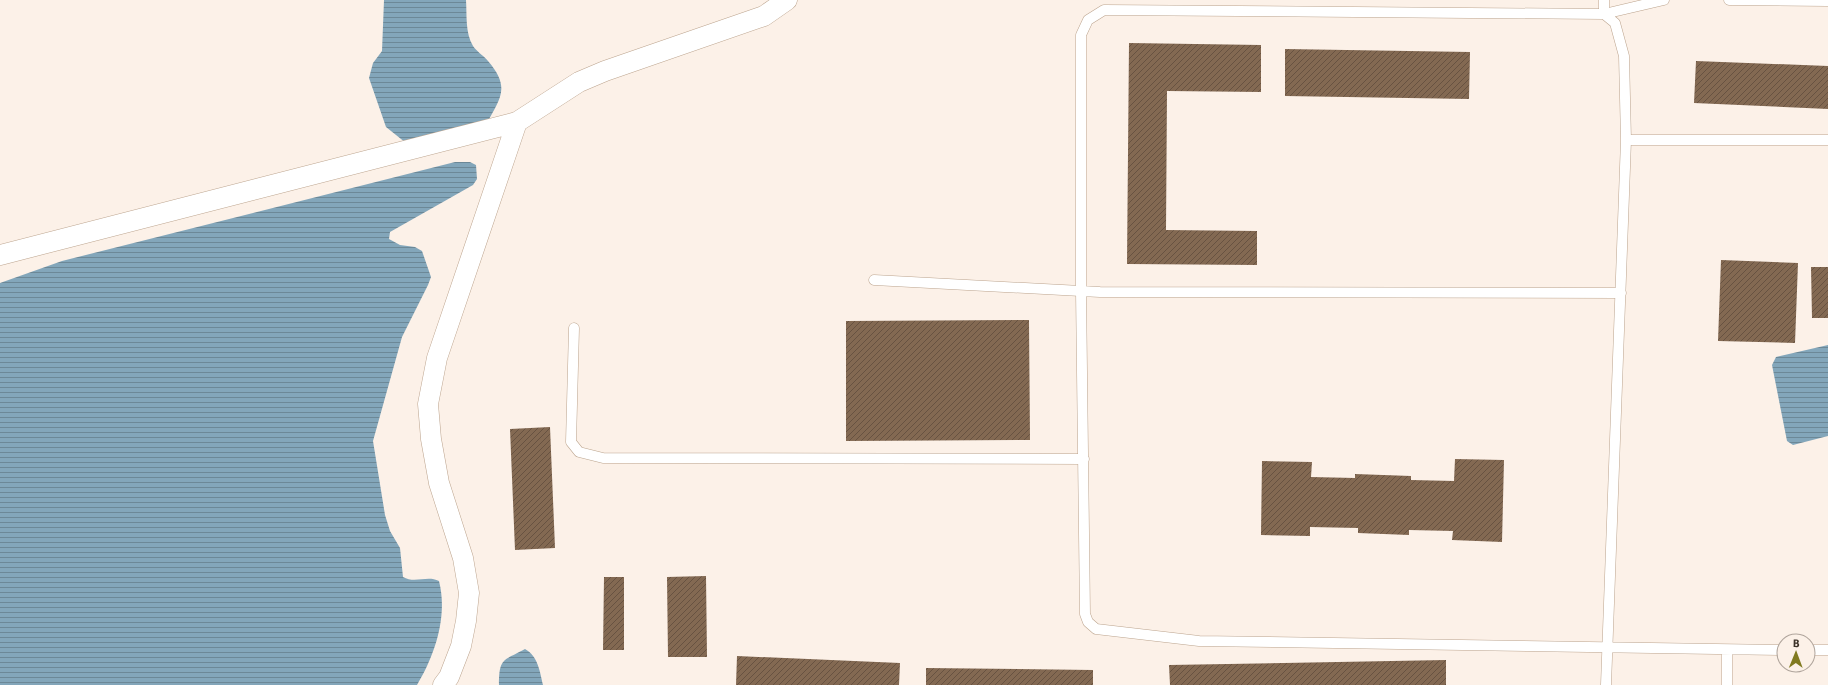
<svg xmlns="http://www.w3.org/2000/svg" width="1828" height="685" viewBox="0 0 1828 685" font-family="Signika,sans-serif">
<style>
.water{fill:url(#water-rules)}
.building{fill:url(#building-hatch)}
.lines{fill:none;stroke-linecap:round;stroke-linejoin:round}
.lane-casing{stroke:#bca48e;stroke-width:11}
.street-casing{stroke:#bca48e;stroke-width:21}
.lane{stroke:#fff;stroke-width:10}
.street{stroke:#fff;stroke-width:20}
</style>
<defs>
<pattern id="water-rules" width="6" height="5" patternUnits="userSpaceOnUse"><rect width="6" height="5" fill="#83a6ba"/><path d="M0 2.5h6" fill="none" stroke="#6c8897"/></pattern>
<pattern id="building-hatch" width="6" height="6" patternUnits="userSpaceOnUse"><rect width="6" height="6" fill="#836952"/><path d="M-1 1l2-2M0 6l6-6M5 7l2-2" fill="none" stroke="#675241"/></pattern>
</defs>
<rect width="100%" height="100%" fill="#fcf1e8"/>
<path class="water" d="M384,0H466C467,14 465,33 473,46C476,51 483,55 488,61C512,89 499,99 485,127L406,143L386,127L369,78L373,63L382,51Z
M455,162H470L476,165L477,179L473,185L390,232L389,239L400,245L415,247L422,251L431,277L428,285L402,337L373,441L385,515L390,531L400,548L403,577C415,584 427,575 439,581C448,616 435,655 417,685H0V283L62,261Z
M1828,345V436L1793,445L1787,441L1772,365L1776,357Z
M525,649C538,656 540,672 543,685H499C499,658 503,661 525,649Z"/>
<path class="building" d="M1129,43L1261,45V92L1167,91L1166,230L1257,231V265L1127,264Z
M1285,49L1470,52L1469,99L1285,96Z
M1696,61L1828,66V109L1694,103Z
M1721,260L1798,263L1795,343L1718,341Z
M1811,267H1828V318H1812Z
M1029,320L1030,440L846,441V321Z
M550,427L555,548L515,550L510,429Z
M1455,459L1504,460L1502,542L1452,540L1453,531L1409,530V535L1358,533V528L1310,527V536L1261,535L1262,461L1312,462L1311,477L1355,478V474L1411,476V480L1454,481Z
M706,576L707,657H668L667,577Z
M604,577H624V650H603Z
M737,656L900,663L899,685H736Z
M1446,660V685H1170L1169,665Z
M926,668L1093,670V685H926Z"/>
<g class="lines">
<defs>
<path id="lane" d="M1604,0V14L1104,10L1088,20L1081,35V291L1100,292L1621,293
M1729,0L1828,1
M1604,14L1615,23L1624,56L1626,140L1606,685
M1604,14L1664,0
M1626,140H1828
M874,280L1081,291L1085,614L1088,622L1096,629L1199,641L1784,650
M574,328L571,442L579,452L603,458L1084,459
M1808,650H1828
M1727,685V651"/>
<path id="street" d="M0,255L517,122L579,82L605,71L764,16L787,0
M443,685L449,677L461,646L466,621L469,593L463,558L439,483L431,439L428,404L437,358L517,122"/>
</defs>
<use href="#lane" class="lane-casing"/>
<use href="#street" class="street-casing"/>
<use href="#lane" class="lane"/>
<use href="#street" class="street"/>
</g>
<g transform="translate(1796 653) rotate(1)"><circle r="19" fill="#fcf1e8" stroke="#b0a59c"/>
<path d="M0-3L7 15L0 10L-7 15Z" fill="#817a20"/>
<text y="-6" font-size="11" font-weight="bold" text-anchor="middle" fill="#3d332a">B</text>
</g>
</svg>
